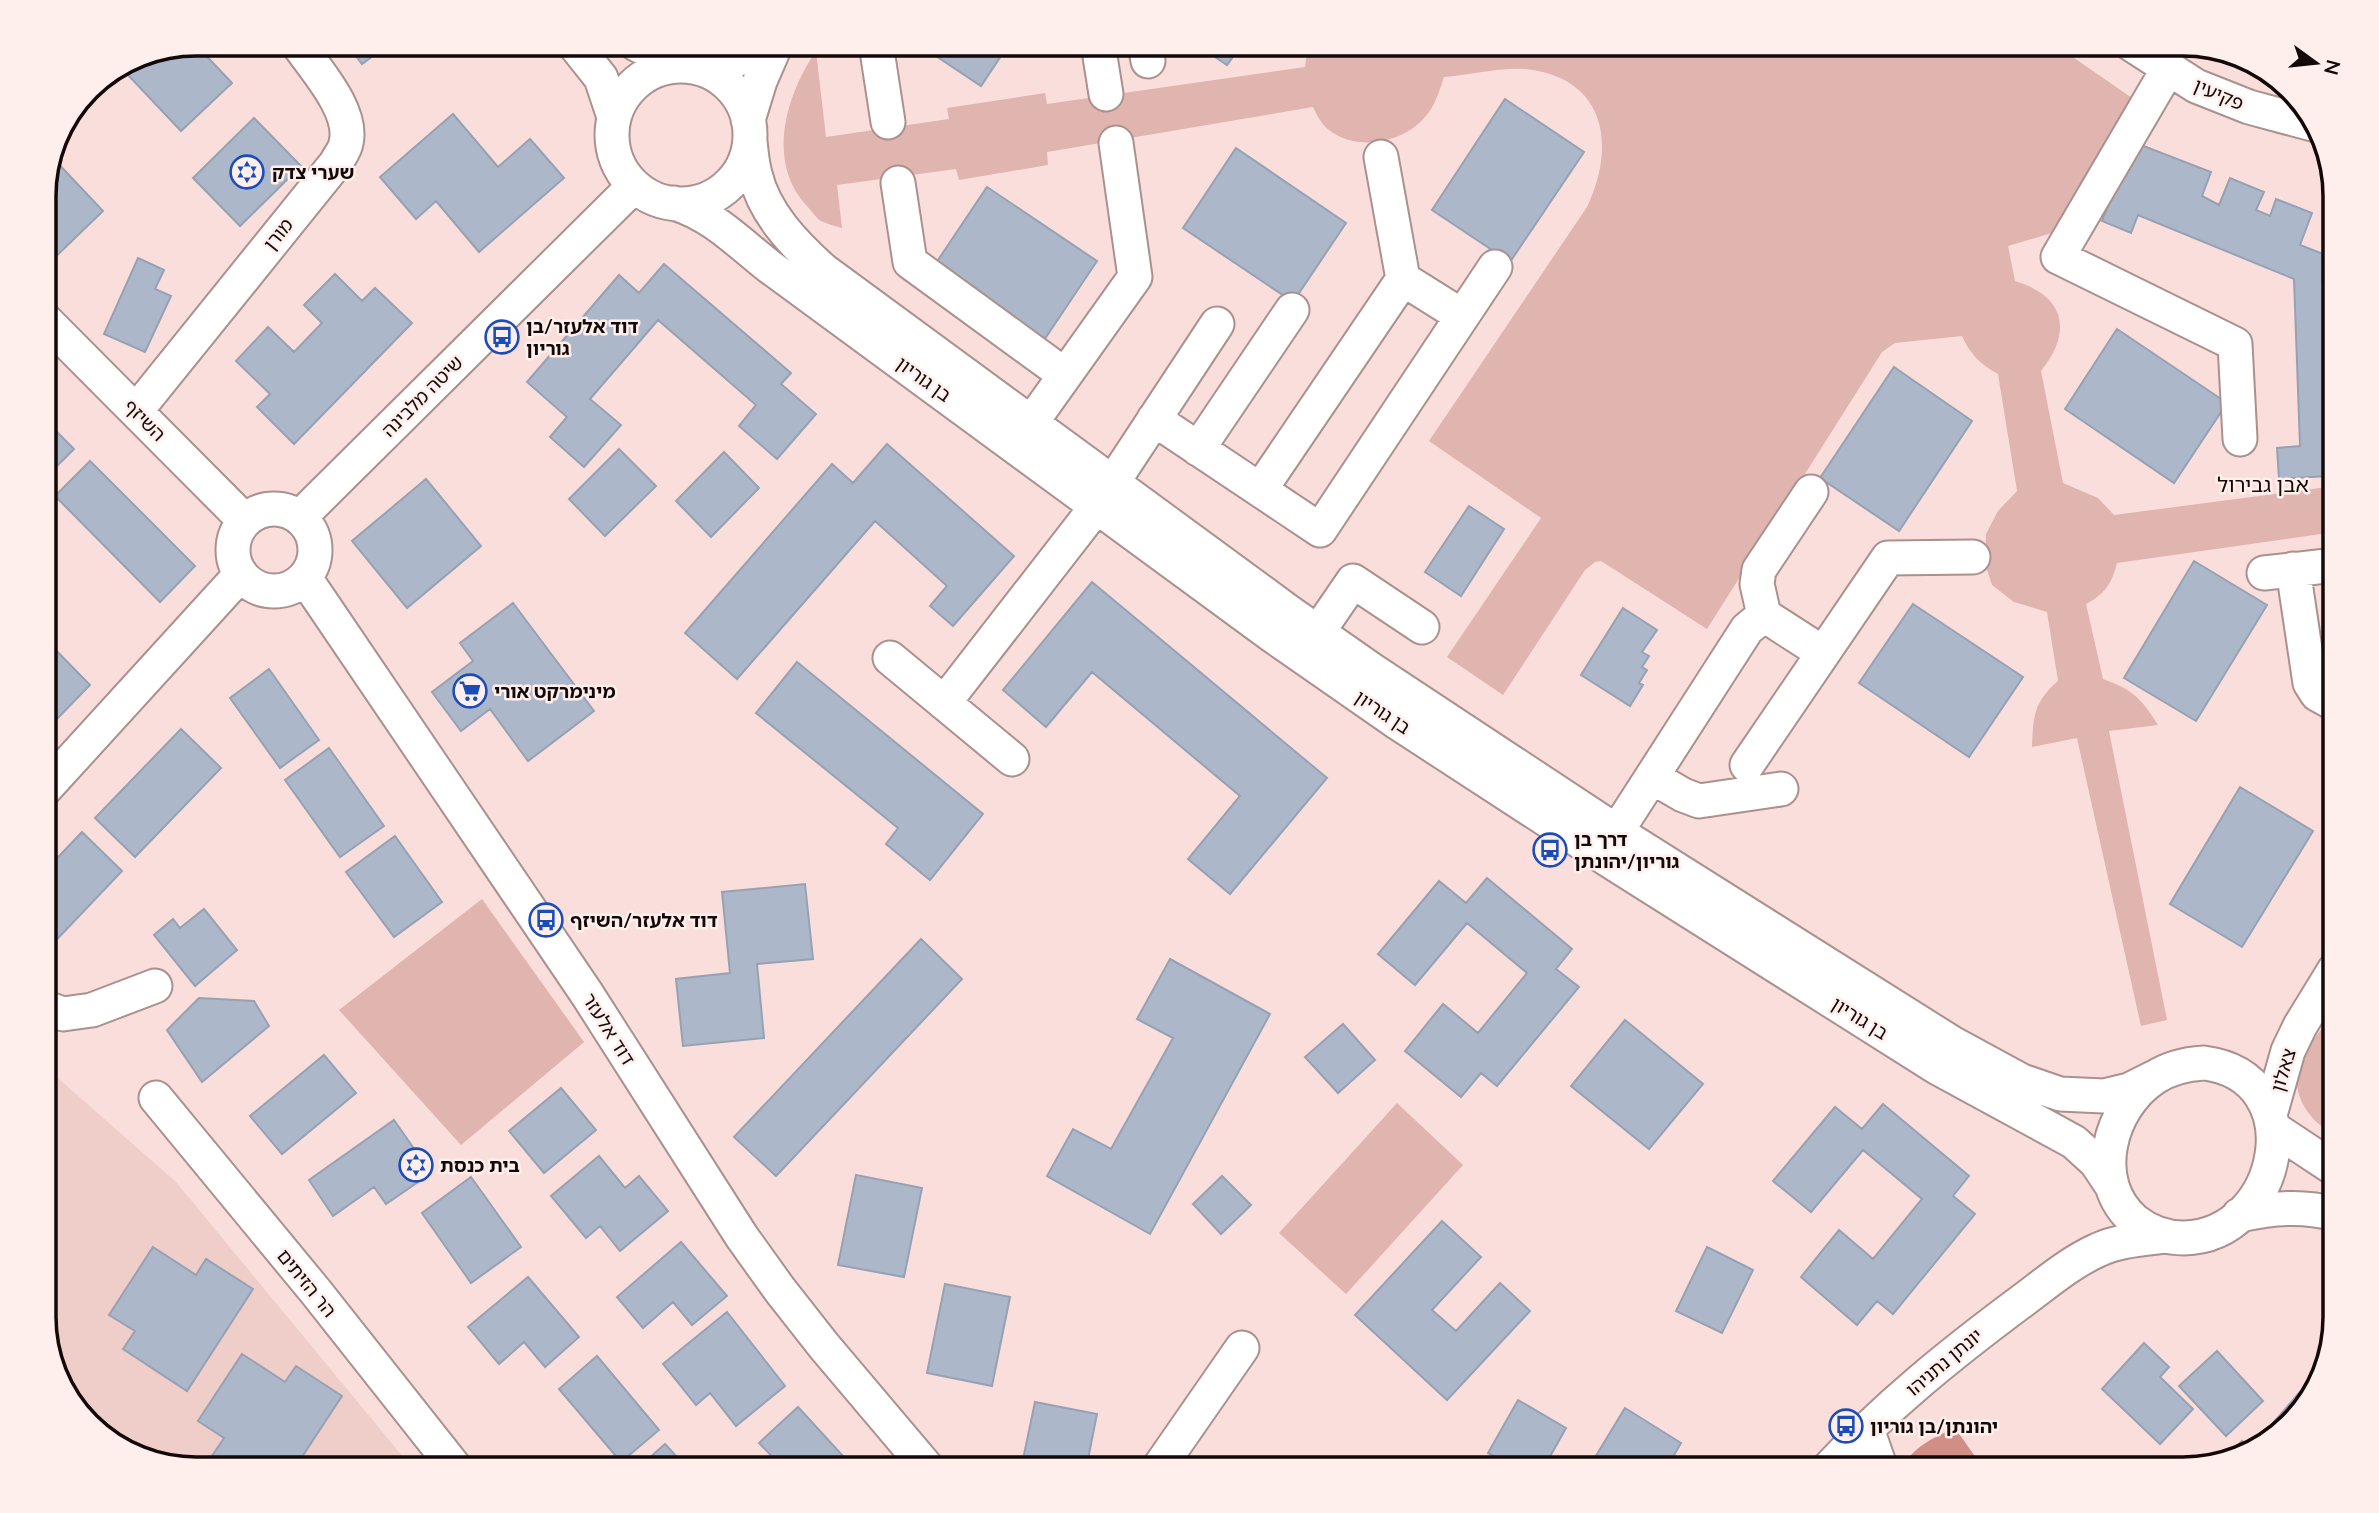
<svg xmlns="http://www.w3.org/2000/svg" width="2379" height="1513" viewBox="0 0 2379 1513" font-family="Lato,'Noto Sans Hebrew',sans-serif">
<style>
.built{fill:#efcdc9}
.green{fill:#e0b4af}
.forest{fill:#d08e87}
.building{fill:#acb7ca;stroke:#97a1b4;stroke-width:2}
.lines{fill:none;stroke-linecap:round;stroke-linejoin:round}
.minor-casing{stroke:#aa918e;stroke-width:37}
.minor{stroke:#fff;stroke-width:33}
.labels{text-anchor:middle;stroke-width:5;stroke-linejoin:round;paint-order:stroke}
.street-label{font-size:19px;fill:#120908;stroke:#ffefec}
.poi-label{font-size:19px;font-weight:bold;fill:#120908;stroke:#ffefec;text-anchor:start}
.neighbourhood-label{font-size:21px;fill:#120908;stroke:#ffefec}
.rim{fill:none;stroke:#120908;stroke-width:3.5}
</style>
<rect width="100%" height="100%" fill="#f9dedb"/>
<path class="built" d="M52,1073L176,1182L413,1469H196L112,1444L64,1393L44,1326V1081Z"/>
<path class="green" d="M1308,44H2054L2132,98L2052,233L2008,246L2015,281C2065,296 2073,331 2041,371L2063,483L2098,498L2114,515L2335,486V532L2117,563C2112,583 2105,594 2086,604L2103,679C2132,689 2142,699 2158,725L2109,731L2167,1020L2141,1026L2077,738L2032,747C2033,716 2034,702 2058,681L2047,612L2014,602L1992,585L1985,563L1986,534L1998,511L2017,491L1998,374C1981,365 1970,354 1962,336L1895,343L1882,352L1707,629L1601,561L1595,562L1585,570L1503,695L1447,657L1541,518L1429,441L1587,207C1617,144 1605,77 1525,69C1503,67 1467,75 1444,77C1439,92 1435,106 1425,117C1403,143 1357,152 1329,130C1322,125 1317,115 1313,107L1047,152L1048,165L959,180L956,169L837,185L842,228C836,226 827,224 821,221C816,218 811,210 806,205C766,161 786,95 816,51L826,137L949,119L947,108L1045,93L1047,104L1305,67Z
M482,899L584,1042L461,1145L339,1010Z
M2334,1016L2335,1023V1135C2305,1119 2287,1088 2302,1054C2309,1041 2324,1028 2334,1016Z
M1397,1103L1463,1165L1346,1294L1279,1233Z"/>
<path class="forest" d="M1955,1428L1974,1455L1997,1469H1902C1912,1447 1933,1438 1955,1428Z"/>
<path class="building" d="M195,44L232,83L181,131L128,75L152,52Z
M347,44H389L362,64Z
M918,44H1009L981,86Z
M1196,44H1242L1227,65Z
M1505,99L1584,152L1510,262L1432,210Z
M453,114L498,167L530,139L564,178L479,252L436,201L416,219L380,177Z
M254,118L301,166L240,226L193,178Z
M2133,142L2211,172L2202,196L2219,205L2230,178L2264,192L2256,210L2270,216L2276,199L2312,213L2300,245L2323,254L2322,282L2335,281V366H2326V388L2335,387V469H2326L2327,476L2279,479L2277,448L2300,446L2294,279L2138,215L2131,233L2102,221Z
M1236,148L1346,223L1293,302L1183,228Z
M51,156L103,211L46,266L44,263V187Z
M987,187L1097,261L1044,340L934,266Z
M138,258L164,270L155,289L171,296L145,352L104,334Z
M664,264L791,373L781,384L816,414L777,459L739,426L756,405L658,320L590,399L621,425L584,467L550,437L567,417L527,382L619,275L639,293Z
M335,274L362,301L375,288L412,323L294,444L257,407L270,394L236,361L268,327L294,352L322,323L304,305Z
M2117,329L2227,403L2174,483L2065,409Z
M1894,367L1972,421L1899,531L1820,478Z
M44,419L74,449L44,479Z
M887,444L1014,556L953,626L930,606L947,586L875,521L737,679L685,633L832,464L853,483Z
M619,449L656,486L605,536L569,499Z
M724,452L759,488L711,537L676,501Z
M90,461L195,566L160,602L55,496Z
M426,479L481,546L407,608L352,541Z
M1469,506L1504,529L1461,596L1425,572Z
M2194,561L2267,605L2196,721L2124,678Z
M1092,582L1327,778L1230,894L1188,859L1240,796L1092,672L1046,727L1003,690Z
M513,603L594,711L528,761L490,709L461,731L432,692L473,661L460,643Z
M1913,604L2023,677L1969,757L1859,683Z
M1623,608L1657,630L1642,652L1649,656L1642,667L1647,670L1639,683L1643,685L1630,706L1581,675Z
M44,638L90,685L52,724L44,716Z
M797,662L983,814L930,880L886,844L898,828L756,713Z
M269,669L319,740L280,768L230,698Z
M181,729L221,768L135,857L95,818Z
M329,748L384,826L340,857L285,780Z
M2240,787L2313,831L2242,947L2170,904Z
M82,832L122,871L44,953V872Z
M395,836L442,902L394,937L346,872Z
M1487,878L1572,949L1556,969L1579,987L1497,1086L1481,1073L1461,1097L1405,1051L1443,1004L1478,1033L1527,973L1467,923L1415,985L1378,954L1439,881L1466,903Z
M805,884L813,959L757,964L764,1038L683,1046L676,979L730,973L722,892Z
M204,909L237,950L195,986L154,935L173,919L180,928Z
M921,939L962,979L776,1176L734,1137Z
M1170,959L1270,1014L1150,1234L1047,1176L1073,1129L1111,1149L1173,1038L1137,1019Z
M199,998L254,1001L269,1026L202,1082L167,1030Z
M1625,1020L1703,1084L1649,1149L1571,1086Z
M1343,1024L1375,1060L1338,1093L1305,1057Z
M324,1055L356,1093L282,1154L250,1116Z
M561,1088L596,1130L544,1173L509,1131Z
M1883,1104L1969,1176L1953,1196L1975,1214L1893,1314L1877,1301L1857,1325L1801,1277L1839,1230L1873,1259L1922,1199L1863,1150L1811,1212L1773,1181L1835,1107L1862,1129Z
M394,1120L431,1173L386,1204L374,1187L333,1216L309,1180Z
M599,1156L625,1188L639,1176L668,1211L620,1251L600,1226L586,1238L551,1196Z
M856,1175L922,1188L904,1277L838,1265Z
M1222,1176L1251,1205L1221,1234L1193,1204Z
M471,1177L521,1247L471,1283L422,1213Z
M1442,1221L1481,1257L1432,1310L1456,1331L1500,1283L1530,1311L1447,1400L1355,1315Z
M681,1242L727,1296L692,1325L673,1302L643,1328L617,1297Z
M153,1247L196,1275L206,1259L253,1289L187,1391L123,1349L135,1331L109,1315Z
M1707,1247L1753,1270L1722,1333L1676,1311Z
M528,1277L579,1337L545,1367L524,1342L499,1364L468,1327Z
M945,1284L1010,1297L992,1386L927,1373Z
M727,1312L785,1386L736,1426L710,1393L696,1405L663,1364Z
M2144,1343L2169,1367L2160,1377L2193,1409L2160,1444L2102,1389Z
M2217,1351L2263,1401L2226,1436L2179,1386Z
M242,1354L285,1382L296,1366L342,1396L294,1469H233L212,1456L224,1438L198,1421Z
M597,1356L659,1430L621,1462L559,1389Z
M2311,1379L2315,1383L2310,1401L2273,1435L2267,1430Z
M1518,1400L1566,1428L1543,1469H1517L1488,1453Z
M1035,1402L1097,1414L1086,1469H1021Z
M798,1407L842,1455L855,1469H784L759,1443Z
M1625,1408L1681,1443L1666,1469H1588Z
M2242,1441L2251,1451L2224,1458Z
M665,1444L688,1469H637Z"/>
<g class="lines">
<defs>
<path id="minor" d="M574,44L601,78L614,117
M636,44L677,65
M876,44L888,122
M1098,44L1106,94
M1145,44L1148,61
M2131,44L2196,86L2249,107L2316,125
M612 135a69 69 0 1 1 138 0a69 69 0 1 1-138 0Z
M699,67C724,68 744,58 764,44
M2168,69L2058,257L2235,344L2240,439
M748,120L760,81L776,44
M750,141C751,152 752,163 755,174C764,213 794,244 823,270L1289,612L1372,670L1625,837L1952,1043L2022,1081L2060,1094L2104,1096L2129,1090L2155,1077
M1381,157L1403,279L1462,316
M898,183L910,262L1065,375
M674,203C713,215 738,242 770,267L1273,636L1398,723L1610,861L1938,1068L2074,1142L2096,1162L2112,1186
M44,319L245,521
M136,411L336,163C339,157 345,150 346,143C354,111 315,69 298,44
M1154,419L1320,530L1495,267
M1031,423L1135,277L1116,143
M1198,449L1292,310
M1113,482L1217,324
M1260,490L1403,279
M1811,492L1759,570L1757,584L1764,615L1823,653
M233 550a41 41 0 1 1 82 0a41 41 0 1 1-82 0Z
M300,517L634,186
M2293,569L2310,683L2317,694L2335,704
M2264,573L2335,565
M305,578L587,994L742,1237L780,1290L824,1346L928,1469
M1318,632L1353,581L1422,627
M890,658L1012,759
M944,703L1097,506
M1747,765L1888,558L1973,557
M1652,777L1683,795L1699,801L1781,789
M44,790L241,574
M1617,831L1747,629L1764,615
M44,1007L63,1014L92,1010L155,986
M2204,1063C2314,1077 2282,1236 2184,1238C2166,1238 2149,1232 2135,1221C2089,1182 2109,1108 2154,1078C2169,1068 2186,1064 2204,1063Z
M156,1098L316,1292L456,1469
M2270,1115L2288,1051L2300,1026L2335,969
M2273,1128L2335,1169
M2239,1215C2273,1208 2302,1205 2335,1214
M1867,1429L1881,1469
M1158,1469L1242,1348
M1828,1469C1885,1407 1951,1354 2018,1304C2044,1285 2069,1263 2098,1250C2119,1240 2144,1239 2166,1236"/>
</defs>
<use href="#minor" class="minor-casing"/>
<use href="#minor" class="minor"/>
</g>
<defs>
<symbol id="synagogue-ring" viewBox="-11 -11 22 22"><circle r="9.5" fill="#ffefec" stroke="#1b4dba" stroke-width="1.5"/><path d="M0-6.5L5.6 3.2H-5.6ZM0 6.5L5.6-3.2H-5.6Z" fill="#1b4dba"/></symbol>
<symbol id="bus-ring" viewBox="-11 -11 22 22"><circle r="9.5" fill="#ffefec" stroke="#1b4dba" stroke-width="1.5"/><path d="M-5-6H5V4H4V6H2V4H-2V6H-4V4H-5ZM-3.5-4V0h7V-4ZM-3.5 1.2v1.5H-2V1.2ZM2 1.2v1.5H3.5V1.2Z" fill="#1b4dba"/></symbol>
<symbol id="supermarket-ring" viewBox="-11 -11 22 22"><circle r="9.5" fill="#ffefec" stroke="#1b4dba" stroke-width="1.5"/><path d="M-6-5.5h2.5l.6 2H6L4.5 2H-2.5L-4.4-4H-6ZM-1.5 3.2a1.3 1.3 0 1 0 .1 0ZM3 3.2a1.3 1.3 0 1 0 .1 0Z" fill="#1b4dba"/></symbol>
</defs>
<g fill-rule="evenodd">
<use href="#synagogue-ring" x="228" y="153" width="38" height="38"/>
<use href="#bus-ring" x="483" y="318" width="38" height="38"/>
<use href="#supermarket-ring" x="451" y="672" width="38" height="38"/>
<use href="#bus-ring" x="1531" y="831" width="38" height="38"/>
<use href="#bus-ring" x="527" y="901" width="38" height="38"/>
<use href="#synagogue-ring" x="397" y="1146" width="38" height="38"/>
<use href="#bus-ring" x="1827" y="1407" width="38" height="38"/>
</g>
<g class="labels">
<g class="street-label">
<text transform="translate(2219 94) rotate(23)" y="7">פקיעין</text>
<text transform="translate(278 234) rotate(-51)" y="7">מורן</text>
<text transform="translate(924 379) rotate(36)" y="7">בן גוריון</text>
<text transform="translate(422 396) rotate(-45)" y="7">שיטה מלבינה</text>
<text transform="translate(145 420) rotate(45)" y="7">השיזף</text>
<text transform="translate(1383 712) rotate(34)" y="7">בן גוריון</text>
<text transform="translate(1860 1018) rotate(32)" y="7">בן גוריון</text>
<text transform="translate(609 1029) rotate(58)" y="7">דוד אלעזר</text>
<text transform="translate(2283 1070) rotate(-73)" y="7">צאלון</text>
<text transform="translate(307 1283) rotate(51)" y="7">הר הזיתים</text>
<text transform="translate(1944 1362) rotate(-40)" y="7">יונתן נתניהו</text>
</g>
<g class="poi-label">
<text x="272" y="179">שערי צדק</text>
<text x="526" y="333">דוד אלעזר/בן<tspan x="526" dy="22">גוריון</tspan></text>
<text x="494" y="698">מינימרקט אורי</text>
<text x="1574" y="846">דרך בן<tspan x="1574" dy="22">גוריון/יהונתן</tspan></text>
<text x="570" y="927">דוד אלעזר/השיזף</text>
<text x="440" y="1172">בית כנסת</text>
<text x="1870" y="1433">יהונתן/בן גוריון</text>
</g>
<g class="neighbourhood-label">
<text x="2263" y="492">אבן גבירול</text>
</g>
</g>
<path d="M0 0H2379V1513H0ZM196 56H2183A140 140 0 0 1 2323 196V1317A140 140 0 0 1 2183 1457H196A140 140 0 0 1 56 1317V196A140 140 0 0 1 196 56Z" fill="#ffefec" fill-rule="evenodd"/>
<path class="rim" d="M196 56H2183A140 140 0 0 1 2323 196V1317A140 140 0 0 1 2183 1457H196A140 140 0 0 1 56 1317V196A140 140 0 0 1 196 56Z"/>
<g transform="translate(2316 63) rotate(105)" stroke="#ffefec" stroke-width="5" paint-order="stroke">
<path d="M0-5L12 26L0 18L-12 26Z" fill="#120908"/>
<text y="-10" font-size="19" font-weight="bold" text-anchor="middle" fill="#120908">N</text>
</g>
</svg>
